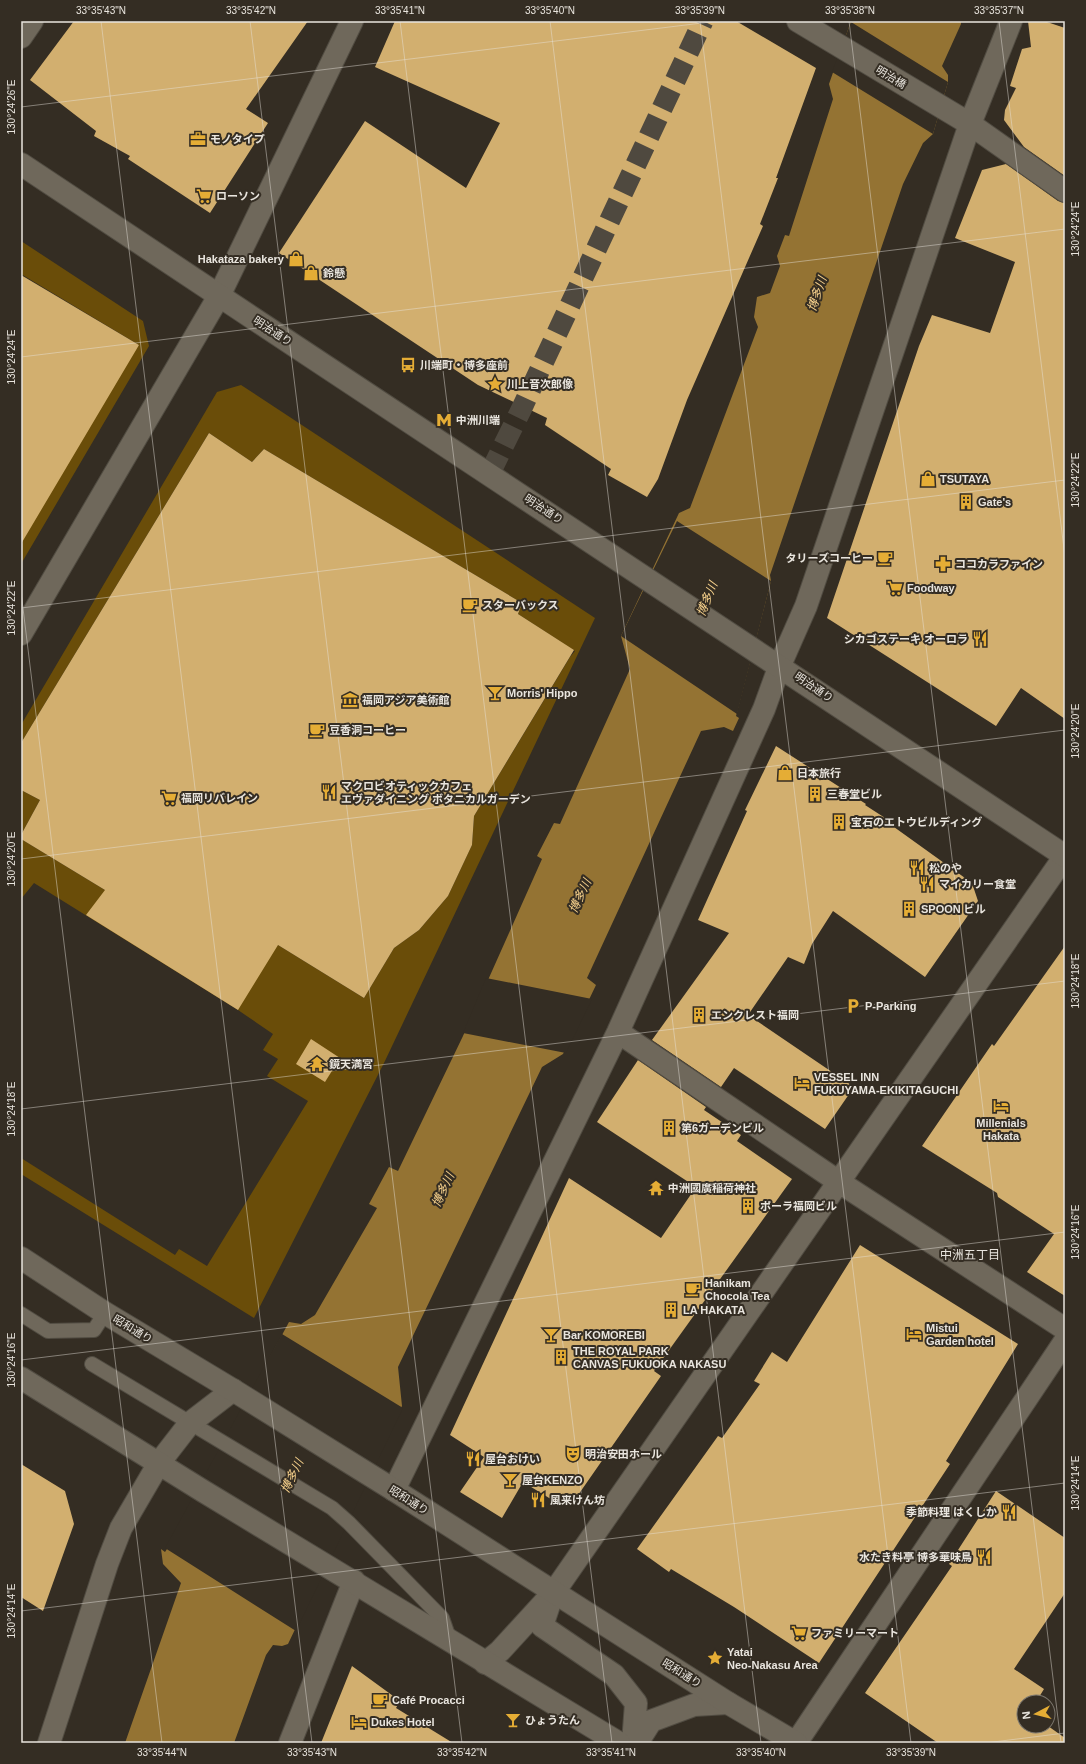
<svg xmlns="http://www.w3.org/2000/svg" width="1086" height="1764" viewBox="0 0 1086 1764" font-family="Helvetica,'Noto Sans JP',sans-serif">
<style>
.green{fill:#6a4d09}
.water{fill:#947333}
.pier{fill:#342d23}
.building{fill:#d2af6f}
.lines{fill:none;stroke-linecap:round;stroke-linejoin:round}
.pedestrian-tunnel{stroke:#4f493f;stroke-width:21;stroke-dasharray:21 10;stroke-linecap:butt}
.service-casing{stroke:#514c42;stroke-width:16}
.minor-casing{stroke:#514c42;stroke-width:24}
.tertiary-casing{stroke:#514c42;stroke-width:24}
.service{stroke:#6f685b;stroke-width:14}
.minor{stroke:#6f685b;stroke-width:22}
.tertiary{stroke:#6f685b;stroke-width:22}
.ticks{fill:none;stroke:#e9e5de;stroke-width:1;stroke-opacity:0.45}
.labels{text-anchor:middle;stroke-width:4;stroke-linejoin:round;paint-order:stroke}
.street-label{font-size:11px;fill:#e9e5de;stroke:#342d23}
.poi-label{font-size:11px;font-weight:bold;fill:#e9e5de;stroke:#342d23;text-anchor:start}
.water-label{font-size:12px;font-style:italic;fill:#f9d38d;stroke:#342d23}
.neighbourhood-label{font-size:12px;fill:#e9e5de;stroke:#342d23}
.neatline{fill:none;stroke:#e9e5de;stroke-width:1.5}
.ticks-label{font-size:10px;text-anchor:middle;fill:#e9e5de}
</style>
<rect width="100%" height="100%" fill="#342d23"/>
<path class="green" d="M21,241L143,321L149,346L21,564V451L139,345L21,274Z
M241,385L595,618L384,1063L254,1318L21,1174V1158L175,1255L179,1249L207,1266L308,1101L267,1076L278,1059L263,1050L273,1034L238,1010L34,883L21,899V839L105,890L278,945L364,998L394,948L419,930L448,896L472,845L474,816L570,657L575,651L518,614L522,603L264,449L252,462L209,433L21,743V725L217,392Z
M21,790L40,800L21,835Z"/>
<path class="water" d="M851,21H961V24L942,66L948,75V82L933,134L923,143L903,184L770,575L771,581L736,716L739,718L733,731L724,727L701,731L587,978L596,985L563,1054L542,1067L398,1367L402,1406L288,1644L282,1646L273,1645L266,1655L234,1743H125L181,1583L163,1564L161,1549L165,1552L167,1549L289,1322L301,1324L315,1315L377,1208L369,1204L389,1167L398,1171L463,1036L542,859L537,856L554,823L560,824L630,669L621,636L679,513L690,508L758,327L754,317L757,297L770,293L780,266L777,256L785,235L789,236L833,99L829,84Z"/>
<path class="pier" d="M851,22L948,82L933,134L832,72Z
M677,521L771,581L737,714L621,636Z
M486,978L592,999L566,1053L463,1033Z
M282,1334L403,1408L296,1631L165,1548Z"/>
<path class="building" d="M74,21H308L246,109L268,123L210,213L128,159L130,156L94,136L96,131L30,80Z
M395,21H736L816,68L776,178H778L760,224L763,226L687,400L658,479L647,497L608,475L611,469L545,425L547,418L478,385L279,253L365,121L466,188L500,123L375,67Z
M1028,21H1044L1065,28V176L1024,147L1004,120L1005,110L1016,88L1010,86L1022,49L1031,47Z
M1006,164L1058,201L1065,203V719L1021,688L996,726L827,618L919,346L932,315L990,333L1015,262L955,238L982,170Z
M21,275L139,345L21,544Z
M209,433L252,462L264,449L522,603L518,614L574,650L474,816L472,845L448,896L419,930L394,948L364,998L278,945L238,1010L86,915L105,890L21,839V835L40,800L21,790V743Z
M776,746L866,804L865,805L896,825L894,827L972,883L978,901L925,977L833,911L812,944L804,964L788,957L748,1015L854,1087L825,1129L734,1068L721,1087L652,1040L729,933L698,920L747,811L745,810Z
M1065,946V1296L1027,1272L1054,1234L998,1197L997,1193L922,1146L992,1044L994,1046Z
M311,1039L340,1058L325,1082L296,1064Z
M638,1060L706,1107L704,1110L741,1135L737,1141L792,1179L654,1371L661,1376L576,1498L554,1501L523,1482L502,1518L460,1492L484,1457L450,1435L569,1178L661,1238L696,1187L597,1122Z
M860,1245L1018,1344L946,1461L950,1464L819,1663L734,1607L671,1569L669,1572L637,1549L718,1436L722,1438L760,1384L754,1381L772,1352L787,1362Z
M21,1464L65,1491L74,1524L43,1611L21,1597Z
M996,1491L1065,1538V1593L1014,1669L1044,1689L1036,1702H1024V1726H1048V1715L1053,1719L1048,1726L1065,1738V1743H938L865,1693L952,1566L949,1564Z
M352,1666L400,1701L396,1708L453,1743H321Z"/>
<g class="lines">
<path class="pedestrian-tunnel" d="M490,473L521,410L703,21"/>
<defs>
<path id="service" d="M21,1314L48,1331L94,1330L105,1313
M92,1364L332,1508L349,1523L442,1618L450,1641"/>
<path id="minor" d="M798,21L970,124L1065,191
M21,37L32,21
M219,296L352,21
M618,1032L839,1182L1065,1329
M159,1463L190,1423L233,1390
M394,1490L618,1032L764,709L780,665L806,606L970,124L1011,21
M551,1599L542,1626L614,1675L636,1703L633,1743
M485,1663L500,1651L554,1592L1065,856
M290,1743L354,1581
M637,1743L651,1721L694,1705L728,1703
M796,1743L1065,1341"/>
<path id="tertiary" d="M21,164C368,396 718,623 1065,856
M21,634L219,296
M21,1258L105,1313L233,1390L394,1490L728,1703L796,1743
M21,1378L203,1491L619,1743
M49,1743L107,1564L121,1528L159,1463"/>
</defs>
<use href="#service" class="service-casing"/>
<use href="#minor" class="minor-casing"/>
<use href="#tertiary" class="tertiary-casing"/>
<use href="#service" class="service"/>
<use href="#minor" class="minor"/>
<use href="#tertiary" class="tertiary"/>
</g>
<path class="ticks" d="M101,21L312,1743M250,21L462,1743M400,21L612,1743M550,21L761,1743M700,21L911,1743M849,21L1061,1743M999,21L1065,557M21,107L718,21M21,357L1065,229M21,592L162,1743M21,608L1065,480M21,859L1065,730M21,1109L1065,981M21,1360L1065,1232M21,1611L1065,1483M985,1743L1065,1733"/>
<defs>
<symbol id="office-bare" viewBox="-9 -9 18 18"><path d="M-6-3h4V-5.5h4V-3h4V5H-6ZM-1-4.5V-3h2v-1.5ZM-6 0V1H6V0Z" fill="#e5ad35" stroke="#342d23" stroke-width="2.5" paint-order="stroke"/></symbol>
<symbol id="supermarket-bare" viewBox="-9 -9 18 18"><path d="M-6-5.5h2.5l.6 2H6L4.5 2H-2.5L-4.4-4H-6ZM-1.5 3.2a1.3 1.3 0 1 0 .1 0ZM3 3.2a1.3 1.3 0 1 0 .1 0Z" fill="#e5ad35" stroke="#342d23" stroke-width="2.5" paint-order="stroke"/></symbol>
<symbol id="shop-bare" viewBox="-9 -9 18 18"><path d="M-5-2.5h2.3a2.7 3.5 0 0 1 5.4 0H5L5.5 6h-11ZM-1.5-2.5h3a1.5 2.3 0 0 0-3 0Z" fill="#e5ad35" stroke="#342d23" stroke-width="2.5" paint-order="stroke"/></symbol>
<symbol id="bus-bare" viewBox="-9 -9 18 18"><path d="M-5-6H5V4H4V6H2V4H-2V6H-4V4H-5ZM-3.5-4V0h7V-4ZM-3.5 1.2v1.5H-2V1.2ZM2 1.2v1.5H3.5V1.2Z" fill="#e5ad35" stroke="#342d23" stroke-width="2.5" paint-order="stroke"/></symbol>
<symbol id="sight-bare" viewBox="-9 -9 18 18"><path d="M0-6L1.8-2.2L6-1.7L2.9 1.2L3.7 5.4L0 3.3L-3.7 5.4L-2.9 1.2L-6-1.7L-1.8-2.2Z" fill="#e5ad35" stroke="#342d23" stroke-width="2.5" paint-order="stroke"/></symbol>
<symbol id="metro-bare" viewBox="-9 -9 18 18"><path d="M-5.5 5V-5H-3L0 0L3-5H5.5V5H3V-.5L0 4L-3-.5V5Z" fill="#e5ad35" stroke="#342d23" stroke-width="2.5" paint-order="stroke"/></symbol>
<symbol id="building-bare" viewBox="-9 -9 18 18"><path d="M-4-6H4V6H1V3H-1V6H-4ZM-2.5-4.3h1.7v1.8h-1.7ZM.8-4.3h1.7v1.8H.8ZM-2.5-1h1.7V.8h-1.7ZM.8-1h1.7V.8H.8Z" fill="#e5ad35" stroke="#342d23" stroke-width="2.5" paint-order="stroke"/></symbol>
<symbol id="cafe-bare" viewBox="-9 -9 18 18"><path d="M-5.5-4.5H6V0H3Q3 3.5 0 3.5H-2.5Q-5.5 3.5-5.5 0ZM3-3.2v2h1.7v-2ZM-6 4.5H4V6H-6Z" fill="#e5ad35" stroke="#342d23" stroke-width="2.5" paint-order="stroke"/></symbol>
<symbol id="pharmacy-bare" viewBox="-9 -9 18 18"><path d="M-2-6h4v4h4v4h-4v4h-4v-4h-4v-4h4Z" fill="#e5ad35" stroke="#342d23" stroke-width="2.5" paint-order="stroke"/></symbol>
<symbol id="restaurant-bare" viewBox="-9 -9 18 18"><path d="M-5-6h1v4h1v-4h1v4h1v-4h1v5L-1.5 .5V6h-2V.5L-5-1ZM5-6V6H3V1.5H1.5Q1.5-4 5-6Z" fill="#e5ad35" stroke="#342d23" stroke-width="2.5" paint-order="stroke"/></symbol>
<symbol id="bar-bare" viewBox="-9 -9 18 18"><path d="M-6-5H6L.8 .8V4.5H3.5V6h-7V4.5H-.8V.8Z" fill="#e5ad35" stroke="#342d23" stroke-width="2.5" paint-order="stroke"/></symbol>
<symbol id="museum-bare" viewBox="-9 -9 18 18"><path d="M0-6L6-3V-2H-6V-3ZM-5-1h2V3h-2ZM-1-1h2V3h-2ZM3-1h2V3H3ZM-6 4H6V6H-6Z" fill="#e5ad35" stroke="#342d23" stroke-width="2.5" paint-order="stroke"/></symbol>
<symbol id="parking-bare" viewBox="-9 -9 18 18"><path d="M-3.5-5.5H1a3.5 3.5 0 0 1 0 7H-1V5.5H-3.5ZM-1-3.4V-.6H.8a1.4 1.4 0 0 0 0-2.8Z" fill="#e5ad35" stroke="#342d23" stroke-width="2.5" paint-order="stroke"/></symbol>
<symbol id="temple-bare" viewBox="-9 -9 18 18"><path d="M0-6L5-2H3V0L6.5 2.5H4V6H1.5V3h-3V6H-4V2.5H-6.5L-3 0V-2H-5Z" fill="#e5ad35" stroke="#342d23" stroke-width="2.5" paint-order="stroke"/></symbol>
<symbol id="hotel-bare" viewBox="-9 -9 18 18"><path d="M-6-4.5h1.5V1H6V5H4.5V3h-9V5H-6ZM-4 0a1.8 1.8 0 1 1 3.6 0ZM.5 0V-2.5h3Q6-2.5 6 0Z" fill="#e5ad35" stroke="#342d23" stroke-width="2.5" paint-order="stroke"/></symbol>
<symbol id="theatre-bare" viewBox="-9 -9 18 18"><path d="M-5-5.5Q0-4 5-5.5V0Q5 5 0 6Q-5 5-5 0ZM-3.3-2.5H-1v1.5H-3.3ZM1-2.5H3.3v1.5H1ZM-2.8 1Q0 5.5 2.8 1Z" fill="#e5ad35" stroke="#342d23" stroke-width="2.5" paint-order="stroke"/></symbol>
</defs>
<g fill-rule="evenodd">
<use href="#office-bare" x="187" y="128" width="22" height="22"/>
<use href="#supermarket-bare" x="193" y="185" width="22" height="22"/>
<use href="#shop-bare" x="285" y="248" width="22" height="22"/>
<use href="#shop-bare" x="300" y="262" width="22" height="22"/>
<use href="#bus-bare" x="397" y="354" width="22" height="22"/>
<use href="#sight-bare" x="484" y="373" width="22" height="22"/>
<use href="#metro-bare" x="433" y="409" width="22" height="22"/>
<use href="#shop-bare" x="917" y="468" width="22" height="22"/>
<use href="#building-bare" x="955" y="491" width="22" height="22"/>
<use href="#cafe-bare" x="874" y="547" width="22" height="22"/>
<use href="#pharmacy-bare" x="932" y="553" width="22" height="22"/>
<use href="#supermarket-bare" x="884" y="577" width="22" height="22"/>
<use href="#cafe-bare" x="459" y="594" width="22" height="22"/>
<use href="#restaurant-bare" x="969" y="628" width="22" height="22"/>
<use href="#bar-bare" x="484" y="682" width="22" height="22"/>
<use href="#museum-bare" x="339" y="689" width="22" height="22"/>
<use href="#cafe-bare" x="306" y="719" width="22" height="22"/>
<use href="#shop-bare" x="774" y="762" width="22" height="22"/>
<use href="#restaurant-bare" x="318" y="781" width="22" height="22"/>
<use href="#building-bare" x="804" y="783" width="22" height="22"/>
<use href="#supermarket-bare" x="158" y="787" width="22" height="22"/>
<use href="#building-bare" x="828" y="811" width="22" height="22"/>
<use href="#restaurant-bare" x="906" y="857" width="22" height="22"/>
<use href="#restaurant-bare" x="916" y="873" width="22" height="22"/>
<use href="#building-bare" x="898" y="898" width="22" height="22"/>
<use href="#parking-bare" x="842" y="995" width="22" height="22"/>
<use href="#building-bare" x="688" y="1004" width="22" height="22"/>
<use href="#temple-bare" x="306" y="1053" width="22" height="22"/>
<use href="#hotel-bare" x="791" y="1072" width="22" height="22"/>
<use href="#hotel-bare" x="990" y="1095" width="22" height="22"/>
<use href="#building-bare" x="658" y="1117" width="22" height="22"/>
<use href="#temple-bare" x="645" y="1177" width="22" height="22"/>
<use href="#building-bare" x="737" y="1195" width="22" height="22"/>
<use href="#cafe-bare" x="682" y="1278" width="22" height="22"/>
<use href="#building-bare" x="660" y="1299" width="22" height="22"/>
<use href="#hotel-bare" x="903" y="1323" width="22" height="22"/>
<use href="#bar-bare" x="540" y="1324" width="22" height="22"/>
<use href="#building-bare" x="550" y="1346" width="22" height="22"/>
<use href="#theatre-bare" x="562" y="1443" width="22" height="22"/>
<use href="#restaurant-bare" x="462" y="1448" width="22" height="22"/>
<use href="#bar-bare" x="499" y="1469" width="22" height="22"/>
<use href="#restaurant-bare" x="527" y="1489" width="22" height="22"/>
<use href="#restaurant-bare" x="998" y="1501" width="22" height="22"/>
<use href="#restaurant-bare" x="973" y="1546" width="22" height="22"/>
<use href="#supermarket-bare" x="788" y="1622" width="22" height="22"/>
<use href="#sight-bare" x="704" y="1647" width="22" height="22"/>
<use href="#cafe-bare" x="369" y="1689" width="22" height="22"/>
<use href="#bar-bare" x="502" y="1709" width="22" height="22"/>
<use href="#hotel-bare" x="348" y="1711" width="22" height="22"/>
</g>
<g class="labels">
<g class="street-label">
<text transform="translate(891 77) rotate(31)" y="4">明治橋</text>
<text transform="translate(273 331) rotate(33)" y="4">明治通り</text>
<text transform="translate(544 509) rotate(33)" y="4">明治通り</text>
<text transform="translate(814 687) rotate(34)" y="4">明治通り</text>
<text transform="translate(133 1329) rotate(31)" y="4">昭和通り</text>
<text transform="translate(409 1500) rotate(32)" y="4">昭和通り</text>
<text transform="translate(682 1673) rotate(32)" y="4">昭和通り</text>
</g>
<g class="poi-label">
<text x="210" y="143">モノタイプ</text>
<text x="216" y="200">ローソン</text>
<text x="284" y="263" text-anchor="end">Hakataza bakery</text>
<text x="323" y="277">鈴懸</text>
<text x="420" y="369">川端町・博多座前</text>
<text x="507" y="388">川上音次郎像</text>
<text x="456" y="424">中洲川端</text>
<text x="940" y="483">TSUTAYA</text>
<text x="978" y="506">Gate's</text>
<text x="873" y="562" text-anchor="end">タリーズコーヒー</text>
<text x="955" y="568">ココカラファイン</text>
<text x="907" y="592">Foodway</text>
<text x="482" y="609">スターバックス</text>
<text x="968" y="643" text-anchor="end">シカゴステーキ オーロラ</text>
<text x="507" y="697">Morris' Hippo</text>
<text x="362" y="704">福岡アジア美術館</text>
<text x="329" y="734">豆香洞コーヒー</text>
<text x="797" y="777">日本旅行</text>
<text x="341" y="790">マクロビオティックカフェ<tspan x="341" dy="13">エヴァダイニング ボタニカルガーデン</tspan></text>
<text x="827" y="798">三春堂ビル</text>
<text x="181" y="802">福岡リバレイン</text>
<text x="851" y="826">宝石のエトウビルディング</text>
<text x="929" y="872">松のや</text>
<text x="939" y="888">マイカリー食堂</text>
<text x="921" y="913">SPOON ビル</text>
<text x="865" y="1010">P-Parking</text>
<text x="711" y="1019">エンクレスト福岡</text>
<text x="329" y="1068">鏡天満宮</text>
<text x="814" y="1081">VESSEL INN<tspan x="814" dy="13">FUKUYAMA-EKIKITAGUCHI</tspan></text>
<text x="1001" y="1127" text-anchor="middle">Millenials<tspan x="1001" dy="13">Hakata</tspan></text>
<text x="681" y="1132">第6ガーデンビル</text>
<text x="668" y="1192">中洲國廣稲荷神社</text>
<text x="760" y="1210">ポーラ福岡ビル</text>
<text x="705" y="1287">Hanikam<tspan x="705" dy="13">Chocola Tea</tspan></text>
<text x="683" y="1314">LA HAKATA</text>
<text x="926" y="1332">Mistui<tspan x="926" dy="13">Garden hotel</tspan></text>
<text x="563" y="1339">Bar KOMOREBI</text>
<text x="573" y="1355">THE ROYAL PARK<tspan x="573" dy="13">CANVAS FUKUOKA NAKASU</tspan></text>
<text x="585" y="1458">明治安田ホール</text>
<text x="485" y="1463">屋台おけい</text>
<text x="522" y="1484">屋台KENZO</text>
<text x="550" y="1504">風来けん坊</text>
<text x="997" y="1516" text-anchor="end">季節料理 はくしか</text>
<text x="972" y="1561" text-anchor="end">水たき料亭 博多華味鳥</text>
<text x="811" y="1637">ファミリーマート</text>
<text x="727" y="1656">Yatai<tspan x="727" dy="13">Neo-Nakasu Area</tspan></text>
<text x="392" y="1704">Café Procacci</text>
<text x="525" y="1724">ひょうたん</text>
<text x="371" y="1726">Dukes Hotel</text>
</g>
<g class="water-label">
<text transform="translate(817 294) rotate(-71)" y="4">博多川</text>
<text transform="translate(707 599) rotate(-68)" y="4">博多川</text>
<text transform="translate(580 896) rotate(-65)" y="4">博多川</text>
<text transform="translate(443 1190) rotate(-65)" y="4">博多川</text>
<text transform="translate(292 1476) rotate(-64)" y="4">博多川</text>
</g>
<g class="neighbourhood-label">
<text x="970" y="1259">中洲五丁目</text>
</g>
</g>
<rect width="1086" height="1764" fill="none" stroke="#342d23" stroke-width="44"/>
<g transform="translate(1036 1714) rotate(263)"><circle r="19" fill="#342d23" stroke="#7c776e"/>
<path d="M0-3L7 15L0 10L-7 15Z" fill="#e5ad35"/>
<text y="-6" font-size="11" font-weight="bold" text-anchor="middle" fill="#e9e5de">N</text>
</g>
<rect x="22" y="22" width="1042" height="1720" class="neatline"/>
<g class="ticks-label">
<text x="101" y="14">33°35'43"N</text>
<text x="251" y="14">33°35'42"N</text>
<text x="400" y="14">33°35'41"N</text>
<text x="550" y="14">33°35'40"N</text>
<text x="700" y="14">33°35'39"N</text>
<text x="850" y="14">33°35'38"N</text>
<text x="999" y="14">33°35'37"N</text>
<text transform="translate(11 107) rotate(-90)" y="4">130°24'26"E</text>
<text transform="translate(1075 229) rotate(-90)" y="4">130°24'24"E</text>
<text transform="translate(11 357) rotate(-90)" y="4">130°24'24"E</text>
<text transform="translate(1075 480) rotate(-90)" y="4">130°24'22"E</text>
<text transform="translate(11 608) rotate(-90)" y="4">130°24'22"E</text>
<text transform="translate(1075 731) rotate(-90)" y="4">130°24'20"E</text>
<text transform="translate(11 859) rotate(-90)" y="4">130°24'20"E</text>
<text transform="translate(1075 981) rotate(-90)" y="4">130°24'18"E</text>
<text transform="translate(11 1109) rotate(-90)" y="4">130°24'18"E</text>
<text transform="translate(1075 1232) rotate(-90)" y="4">130°24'16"E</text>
<text transform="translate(11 1360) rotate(-90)" y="4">130°24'16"E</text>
<text transform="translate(1075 1483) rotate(-90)" y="4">130°24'14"E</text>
<text transform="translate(11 1611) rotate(-90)" y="4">130°24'14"E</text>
<text x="162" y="1756">33°35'44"N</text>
<text x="312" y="1756">33°35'43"N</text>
<text x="462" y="1756">33°35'42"N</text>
<text x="611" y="1756">33°35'41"N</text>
<text x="761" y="1756">33°35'40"N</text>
<text x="911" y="1756">33°35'39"N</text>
</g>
</svg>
